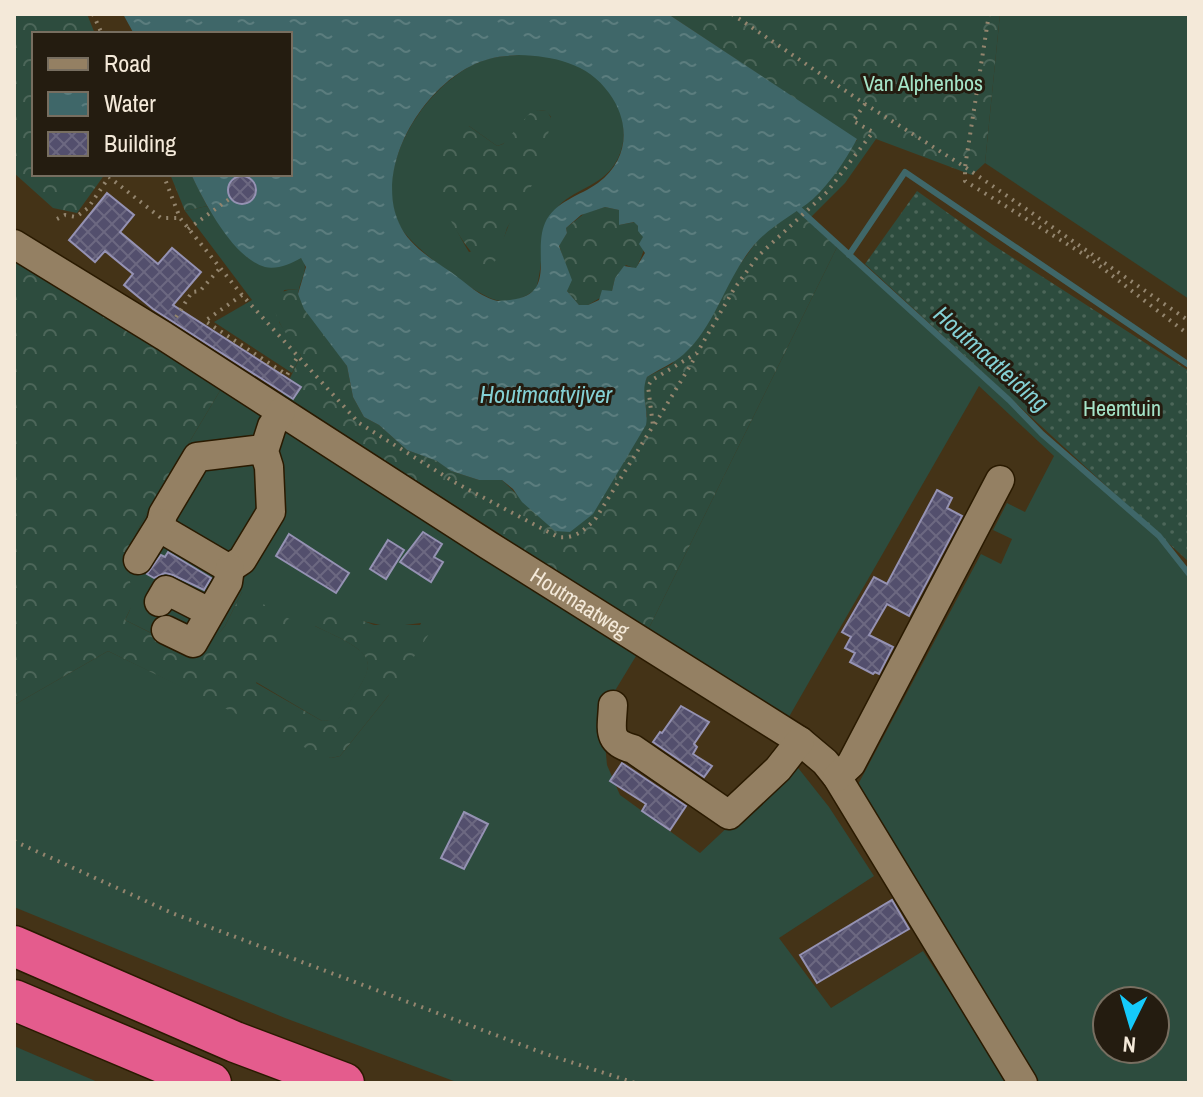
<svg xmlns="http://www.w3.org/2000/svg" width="1203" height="1097" viewBox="0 0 1203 1097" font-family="'Archivo Narrow',sans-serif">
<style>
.grass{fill:#2d4c3e;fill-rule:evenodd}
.forest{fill:url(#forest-crowns)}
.garden{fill:url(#garden-dots)}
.water{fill:url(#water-ripples);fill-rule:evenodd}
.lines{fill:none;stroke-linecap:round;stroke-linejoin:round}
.stream{stroke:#3f6769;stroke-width:6}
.building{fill:url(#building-cross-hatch);stroke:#9592b3;stroke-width:2}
.minor-casing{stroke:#2a1a00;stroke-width:31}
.highway-casing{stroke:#2a1a00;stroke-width:43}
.path{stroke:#93856e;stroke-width:4;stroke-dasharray:2 6;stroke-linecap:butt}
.minor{stroke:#948063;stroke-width:28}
.highway{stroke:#e45c8d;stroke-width:40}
.labels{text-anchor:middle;stroke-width:6;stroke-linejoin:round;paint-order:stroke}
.park-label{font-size:22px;fill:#a5e4c8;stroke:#241c10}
.street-label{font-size:22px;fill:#f4e9d9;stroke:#241c10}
.water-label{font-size:24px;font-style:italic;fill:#84d0d4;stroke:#241c10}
</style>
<defs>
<pattern id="forest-crowns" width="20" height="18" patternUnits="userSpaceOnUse" patternTransform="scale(2)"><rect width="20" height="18" fill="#2d4c3e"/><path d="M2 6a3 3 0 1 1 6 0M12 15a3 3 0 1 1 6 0" fill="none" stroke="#4c6659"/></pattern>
<pattern id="garden-dots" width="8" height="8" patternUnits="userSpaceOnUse" patternTransform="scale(2)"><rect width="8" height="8" fill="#2d4c3e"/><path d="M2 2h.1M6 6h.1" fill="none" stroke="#4c6659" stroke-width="1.8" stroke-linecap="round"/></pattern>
<pattern id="water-ripples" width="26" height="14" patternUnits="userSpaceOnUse" patternTransform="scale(2)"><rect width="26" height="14" fill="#3f6769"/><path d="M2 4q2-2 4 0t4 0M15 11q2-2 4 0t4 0" fill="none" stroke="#5b7d7e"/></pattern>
<pattern id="building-cross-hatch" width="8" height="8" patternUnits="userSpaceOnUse" patternTransform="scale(2)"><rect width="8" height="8" fill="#534f6d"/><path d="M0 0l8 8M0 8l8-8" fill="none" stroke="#6c6881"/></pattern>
</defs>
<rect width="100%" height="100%" fill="#443317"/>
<path class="grass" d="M1000,14H1189V299L985,163Z
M519,55C531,55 544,55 555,58C569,61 589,70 600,79C624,103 633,140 612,168C597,188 566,192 554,212C539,236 544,263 536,289C525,298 510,304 496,300C475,295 410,246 400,226C369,167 430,76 488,59C498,56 509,56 519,55ZM538,110L546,111L551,117L502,242L469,252C448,216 435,191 443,149L469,126L497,146C514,142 522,121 538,110Z
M207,206L229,238L248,258H301C310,266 301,279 299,289L284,290L279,322L301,355L292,373L214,322L252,300L185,211Z
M838,245L1009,400L1042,434L1159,536L1189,574V1083H1032L854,792L981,554L1001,564L1012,539L993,530L1007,503L1025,512L1054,456L979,386L786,722L645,636ZM1107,1001H1155V1049H1107Z
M224,384L636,656L613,694L604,733L607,765L620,795L700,853L795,764L829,807L874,876L779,938L831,1008L923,951L1009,1083H459L285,1018L14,907V705L108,651L331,758L340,756L388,696L421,623L389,627L354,619L315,626C384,658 379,659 338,720L322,721L256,682L242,592L225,626L200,657L125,620C139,595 129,586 124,561L141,523Z
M14,1046L100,1083H14Z"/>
<path class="forest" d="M14,14H87L95,34H34V174H105L77,213L53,208L14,173Z
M668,14H1000L985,163L972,175L876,139L845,183L810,218L838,245L645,636L497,532L282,395L301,355C287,335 250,290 299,289L298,294L347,366L353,397L364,417L379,425L407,450L438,461L451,471L479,480H502L538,515L647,417L643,386L647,377L672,364L714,311L731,277L757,241L857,140Z
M538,110L547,111L551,118L542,168L507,228L498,258L490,266L483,265C456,238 423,183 445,144C451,134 457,127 469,126L497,146L503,144L530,113Z
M170,174H191L207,206L185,211Z
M605,207L619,210V225L635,222C651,242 644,250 636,269L626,265L615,278L612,291L588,305H579L567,291L569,276L559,245L567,233L566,228L585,213Z
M14,259L224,384L141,523L124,561L135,599L125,620L199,657L225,626L242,592L293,621L256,683L322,721L338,719C379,659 383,658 315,626L327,607L374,625H435L388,696L340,756L331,758L318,754L108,651L14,705Z"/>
<path class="garden" d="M917,191L993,245L1189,371V562L865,264Z"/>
<path class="water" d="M123,14H668L857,139C845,161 831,182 813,199C794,215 770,226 754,245C726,278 716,325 684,354C673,364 659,369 647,377C640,393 649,409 646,425L593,514L570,532L555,531L522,502L513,489L502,480H479L451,471L437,461L407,450L379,425L364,417L353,397L347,366L304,309L298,294L306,267L301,258C291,264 276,270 265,267C233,258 204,202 191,174H290V34H134ZM519,55C553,56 588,63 609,93C631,123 629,160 598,183C580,196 555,201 545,223C532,253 558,295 510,300C507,300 501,301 498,301C481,298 465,282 451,272C433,260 408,245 399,223C372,164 429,75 489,59C498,56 509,56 519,55ZM605,207L619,210V225L634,222L638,226V231L643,237L639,244L645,253L636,268L624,266L615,278L612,291L602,290L599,300L588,305H579L567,291L572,280L559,246L567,233L566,228L581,215Z"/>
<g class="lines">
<path class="stream" d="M799,209L1009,400L1042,434L1159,536L1189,574
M849,255L905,172L1189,365"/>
</g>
<path class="building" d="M228 190a14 14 0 1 1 28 0a14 14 0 1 1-28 0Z
M107,193L134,215L120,232L158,264L172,248L201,272L173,305L301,387L293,399L153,309L124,285L133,274L105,251L95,262L69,240Z
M937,490L952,498L947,508L962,516L909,616L887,604L869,635L893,647L879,674L875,672L873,674L850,662L855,653L845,648L851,637L842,632L874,577L887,584Z
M423,532L442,544L434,557L443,562L431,582L400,562Z
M289,534L349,573L336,593L276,556Z
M388,540L404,550L386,579L370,569Z
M168,552L211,578L204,590L173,575L165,573L154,578L147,574L161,555L165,557Z
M681,706L709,722L694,744L697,747L693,754L712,766L704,777L653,742L660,732L662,733Z
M622,763L686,806L670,830L642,811L646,804L610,781Z
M464,812L488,824L464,869L441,858Z
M892,900L909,929L817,983L800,955Z"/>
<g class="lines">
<defs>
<g id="minor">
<path id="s1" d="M14,244L164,336L488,545L800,741L825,762L837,777L1023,1083"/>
<path d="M264,451L269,467L271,512L242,560L230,568L223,565L165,531L161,523L163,514L197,457L255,450L264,451L272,426L281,412"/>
<path d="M138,560L161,523"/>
<path d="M159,602L166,590L209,612"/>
<path d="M166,630L193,643L228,582L230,568"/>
<path d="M613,705C612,729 606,742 633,749L729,815L778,769L800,741"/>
<path d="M837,777L851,764L1000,480"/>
</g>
<path id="highway" d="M14,946L235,1042L344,1083
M14,1000L211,1083"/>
</defs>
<use href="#minor" class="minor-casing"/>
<use href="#highway" class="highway-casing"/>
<path class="path" d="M93,14L102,34
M732,14L865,104L965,167L1189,321
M989,14L965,167V181L1088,257L1189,335
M163,174L180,218L242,295L359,423L456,483L558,537C575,539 585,530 596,518L653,426L648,386L652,380L697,353L734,289L758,256L827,192L873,132L853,121L865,104
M57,219L65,215L76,217L88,208L109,177L161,218H180
M188,229L232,197
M242,295L205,321L287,375L298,356
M176,317L192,292L200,291L221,267
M655,424L696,356
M14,841L172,913L546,1054L635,1083"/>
<use href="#minor" class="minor"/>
<use href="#highway" class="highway"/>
</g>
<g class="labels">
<g class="park-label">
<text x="923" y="91">Van Alphenbos</text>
<text x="1122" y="416">Heemtuin</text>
</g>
<g class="street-label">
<text dy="8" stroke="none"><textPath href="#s1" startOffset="670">Houtmaatweg</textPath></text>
</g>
<g class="water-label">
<text transform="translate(991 359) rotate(42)" y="8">Houtmaatleiding</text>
<text x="546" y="403">Houtmaatvijver</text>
</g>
</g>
<rect width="1203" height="1097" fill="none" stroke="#f4e9d9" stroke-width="32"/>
<rect x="32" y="32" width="260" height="144" fill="#241c10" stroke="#776e60" stroke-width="2"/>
<rect x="48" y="58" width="40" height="12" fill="#948063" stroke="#776e60" stroke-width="2"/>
<text x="104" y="72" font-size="24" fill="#f4e9d9">Road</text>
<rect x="48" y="92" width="40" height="24" fill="url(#water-ripples)" stroke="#776e60" stroke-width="2"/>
<text x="104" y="112" font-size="24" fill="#f4e9d9">Water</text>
<rect x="48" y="132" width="40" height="24" fill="url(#building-cross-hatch)" stroke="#776e60" stroke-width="2"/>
<text x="104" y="152" font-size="24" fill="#f4e9d9">Building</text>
<g transform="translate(1131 1025) rotate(185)"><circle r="38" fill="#241c10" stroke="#776e60" stroke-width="2"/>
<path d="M0-6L14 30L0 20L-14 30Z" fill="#15cafb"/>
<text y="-12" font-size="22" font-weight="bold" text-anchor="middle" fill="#f4e9d9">N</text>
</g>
</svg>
